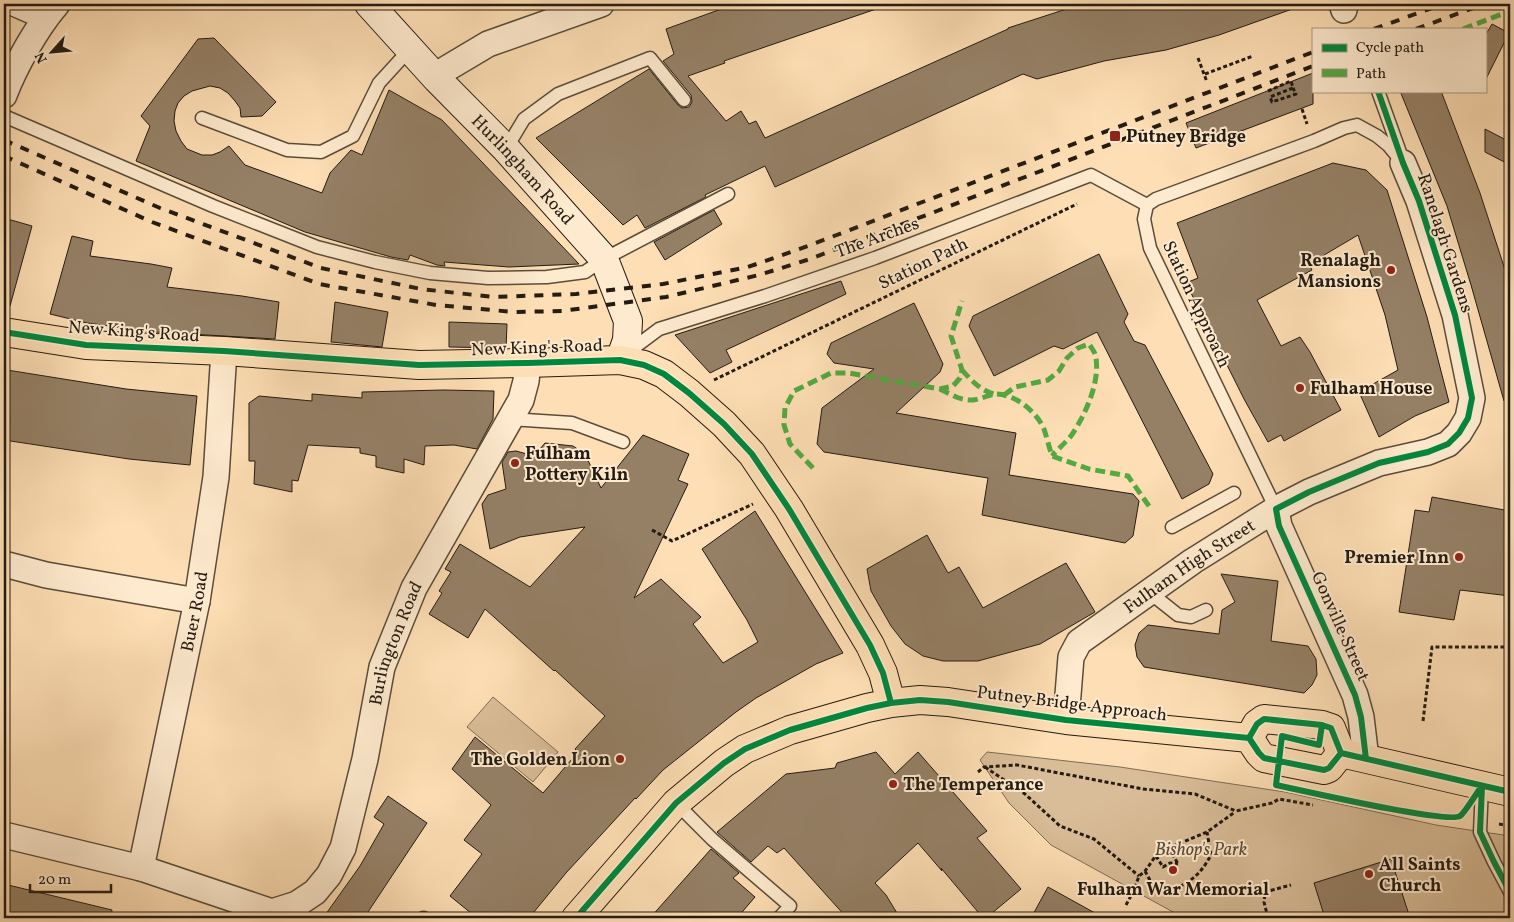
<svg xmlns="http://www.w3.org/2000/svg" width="1514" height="922" viewBox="0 0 1514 922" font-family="Vollkorn,serif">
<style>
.park{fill:#d9bd98;stroke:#7e6c55}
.building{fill:#958066;stroke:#241b12}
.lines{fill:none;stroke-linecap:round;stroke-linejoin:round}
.lane-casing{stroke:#5a4c3a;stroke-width:15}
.street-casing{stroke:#5a4c3a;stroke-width:28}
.secondary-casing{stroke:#241b12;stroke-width:30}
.primary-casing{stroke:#241b12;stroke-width:30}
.path{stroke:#241b12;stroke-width:3;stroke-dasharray:4 2.5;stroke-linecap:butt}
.lane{stroke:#feeace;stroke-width:12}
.street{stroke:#feeace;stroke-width:25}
.secondary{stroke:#feeace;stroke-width:28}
.primary{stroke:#fedeb4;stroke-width:28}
.rail{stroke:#241b12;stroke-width:4;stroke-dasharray:9 9;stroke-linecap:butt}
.quiet{stroke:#53a942;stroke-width:5;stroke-dasharray:10 5;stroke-linecap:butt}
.cycleway-casing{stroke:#feeace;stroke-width:9}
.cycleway{stroke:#00873e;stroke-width:6}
.poi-dot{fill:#8f2418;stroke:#feeace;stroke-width:2}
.labels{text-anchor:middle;stroke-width:4;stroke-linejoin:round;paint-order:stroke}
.poi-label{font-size:18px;font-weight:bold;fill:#241b12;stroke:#feeace;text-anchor:start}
.street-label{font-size:18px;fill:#241b12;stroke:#feeace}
.park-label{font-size:18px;font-style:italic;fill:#5a4c3a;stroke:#feeace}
</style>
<rect width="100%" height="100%" fill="#fedeb4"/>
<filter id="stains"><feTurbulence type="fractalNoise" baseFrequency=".004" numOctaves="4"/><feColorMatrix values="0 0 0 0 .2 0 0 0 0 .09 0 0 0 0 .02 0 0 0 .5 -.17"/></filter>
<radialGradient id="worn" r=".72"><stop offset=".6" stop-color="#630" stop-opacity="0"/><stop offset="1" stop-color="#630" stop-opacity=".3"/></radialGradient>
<path class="park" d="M493,697L558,752L533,782L467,727Z
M987,752L1120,767L1285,792L1436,825L1510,836V918H1184L1051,845L1009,803L980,760Z"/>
<path class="building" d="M735,4H882V7L724,61L725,63L688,76L726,121L741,111L749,124L756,121L765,138L1008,29V28L1082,4H1298V7L1219,35L1166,50L1104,61L1037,79L1023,74L775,187L765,166L705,195L706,197L645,228L637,215L623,225L536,138L649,69L678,105L682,108L689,107L692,102L691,95L663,61L674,54L666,29Z
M1492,24L1509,33L1485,81V36Z
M214,38L276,102L262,116L241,117L240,108L235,101L228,93L220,88L210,86L192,91L184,96L178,103L175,111L174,121L176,131L181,141L187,149L202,155H212L220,152L229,146L245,165L322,193L330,173L351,150L362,155L389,90L442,120L579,264L509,267L444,262L445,266L437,265L410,255L408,260L391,257L305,232L136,161L150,126L141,116L198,39Z
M1313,73V104L1196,148L1186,123Z
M1400,91H1441L1480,193L1510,285V400L1504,401L1471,285L1447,206Z
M1485,129L1510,142V165L1485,152Z
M1333,163L1366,170L1387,190L1427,317L1449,402L1415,416L1379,437L1359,392L1398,370L1385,315L1358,235L1309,264L1312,270L1257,300L1281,346L1300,337L1310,352L1341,410L1284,441L1281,435L1268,442L1244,399L1186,283L1198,278L1177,223Z
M714,210L722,224L665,260L654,242Z
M4,218L32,226L10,306L4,305Z
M72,236L93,241L90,256L151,264L172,268L167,287L242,296L279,302L275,339L155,332L87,323L50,314Z
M1099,254L1128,314L1124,322L1134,341L1145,345L1213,474L1209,484L1182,499L1097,332L1063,349L1054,346L994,376L969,326L973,316Z
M841,281L846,294L726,350L732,362L710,373L675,335Z
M335,302L388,312L382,347L331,342Z
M914,303L943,364L940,372L896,413L1016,433L1009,475L1133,494L1139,501L1133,536L1125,543L982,515L988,478L824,452L817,444L822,408L874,369L834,363L827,354L831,343Z
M449,322L507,324L506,348L449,347Z
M7,370L126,389L197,396L190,465L129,459L4,440V386Z
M443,390L494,391L493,419L477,449L454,445L425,446L424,465L404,459V473L376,467V456L360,453V448L308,445L298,481L292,480V492L254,484L255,461H249V403L259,396L312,401V394L362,398V392Z
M643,435L689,454L678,480L688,484L634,598L661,579L701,617L693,624L723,663L758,642L747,620L702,549L755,511L843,653L816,664L756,698L736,712L663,770L636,799L635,798L566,873L529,918H477L450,896L482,854L464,840L491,805L452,769L475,737L543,793L578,752L575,749L605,716L555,670L554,671L485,609L468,638L429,614L442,593L439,591L451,572L445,569L460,544L530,587L585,527L520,537L490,549L482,504L488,495L506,489L502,462L508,452L516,451L534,456L545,443L573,446L585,454L601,488Z
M1432,497L1510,511V596L1460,590L1454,620L1399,612L1415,510L1429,512Z
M927,535L948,573L959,567L983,608L1066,563L1095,612L1040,644L978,661H943L923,656L905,644L891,626L871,591L867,569Z
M1221,574L1278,581L1271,641L1308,646L1316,659L1317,675L1312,685L1304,693L1144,667L1137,657L1135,645L1139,633L1148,625L1219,634L1222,610L1235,602Z
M876,752L895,774L918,752L987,831L977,838L1021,889L986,918H983L941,868L942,871L918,843L875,883L886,895L900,918H847L784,848L777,853L768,846L751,862L717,832L786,774L835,768L837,763Z
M388,796L427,823L364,918H323L360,866L384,824L374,817Z
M711,849L739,873L733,878L755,897L737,918H650Z
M1391,859L1410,918H1325L1314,883Z
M4,884L112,910L111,918H4Z
M1048,887L1104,918H1031Z"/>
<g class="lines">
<defs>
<path id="lane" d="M1378,91L1401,155
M4,116L213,206L317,247L375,262L430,273L488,278L547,277L585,272L604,259L728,194
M202,118L287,150L321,152L353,136L379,83L410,49
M506,149L524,119L558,94L650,58L684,100
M627,353L659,329L765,296L875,258L1091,175L1147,205
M510,419L572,423L623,442
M1276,509L1150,248L1144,219L1147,205L1156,199L1314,141L1344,128L1357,125L1377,136L1388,145L1403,163
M1172,527L1234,493
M1149,592L1178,615L1191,617L1206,610
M1482,786L1480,832L1494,862L1510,892
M676,803L712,839L790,906L779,918
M423,918H424"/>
<g id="street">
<path d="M16,4L46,17"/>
<path d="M1342,4L1344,10"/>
<path d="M437,79L446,69L488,44L601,4"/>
<path d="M4,95C15,66 37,27 57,4"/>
<path d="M1276,509L1279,526L1355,695L1361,717L1366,759"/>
<path d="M4,564L46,575L197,601"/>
<path id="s1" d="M1066,720L1071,657L1079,642L1193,561L1276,509L1309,492L1379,463L1428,452L1448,444L1459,433L1468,418L1472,398L1455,315L1419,201L1403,163"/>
<path id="s2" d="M4,835L141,868L272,912L297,904L315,892L329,875L343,848L365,759L382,667L414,588L521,400L526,381L528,363"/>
<path id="s3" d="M141,868L197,601L216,477L224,351"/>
</g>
<g id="secondary">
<path id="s4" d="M369,4L437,79L506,149L604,259L628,321L627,340L620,360"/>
</g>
<path id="primary" d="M4,332L86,345L224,351L419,365L528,363L620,360L644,365L664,374L689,393L724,424L752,454L789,509L870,645L883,673L891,703
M1249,738L1257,724L1264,719L1322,725L1331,728L1341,753
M1249,738L1259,753L1264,758L1324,770L1329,768L1341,753
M1341,753L1510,792
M576,918L676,803L724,763L745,749L790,730L867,708L891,703L920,700L948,702L1066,720L1249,738"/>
</defs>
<use href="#lane" class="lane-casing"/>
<use href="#street" class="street-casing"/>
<use href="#secondary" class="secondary-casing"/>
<use href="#primary" class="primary-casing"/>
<path class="path" d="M1198,58L1207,82
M1205,74L1253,56
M1268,91L1291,81L1293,88L1270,97L1272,102L1296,94L1293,88
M1302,109L1307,124
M714,380L1077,204
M652,530L672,541L753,504
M1423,721L1432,647H1507
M985,767L1025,794L1060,826L1094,839L1139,876
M978,772L984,767L1017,765L1143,789L1195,794L1236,811L1272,803L1279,799L1313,805
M1499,824L1510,826
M1169,848L1178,864
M1156,856L1163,867L1170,863L1178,864
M1145,871L1152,884L1167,892C1189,883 1199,877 1211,855L1207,832
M1126,905L1134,890L1139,876L1145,871L1155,857L1171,847L1207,832L1235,812
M1268,918L1264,902L1265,892L1291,885
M1299,918L1318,914"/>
<use href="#lane" class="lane"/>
<use href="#street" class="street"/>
<use href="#secondary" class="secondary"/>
<use href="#primary" class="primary"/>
<path class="rail" d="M1374,29L1443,4
M1416,29L1484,4
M4,140L160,208L321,268L421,289L493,297L576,294L663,284L748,267L808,246L1313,52
M4,156L152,222L319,284L436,305L514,312L562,311L666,297L759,275L807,260L937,211L1313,66"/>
<path class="quiet" d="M1463,29L1510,11
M962,370C972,381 980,390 994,394
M940,389C950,394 961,401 973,400C981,399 988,395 996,394C1015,394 1037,412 1044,429C1047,438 1049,447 1052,456L1089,469L1128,476L1151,509
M1004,395L1015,387L1048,380L1059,371L1067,358L1078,348L1089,344C1091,347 1094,351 1095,354C1102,379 1085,416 1071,436C1065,443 1058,449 1052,456
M813,468L790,444L784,425L785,408L794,391L831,373H849L940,389L953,386L960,378L962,370L951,336L962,301
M271,918L272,912"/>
<defs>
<path id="cycleway" d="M4,332L86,345L224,351L419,365L528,363L620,360L644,365L664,374L689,393L724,424L752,454L789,509L870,645L883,673L891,703
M1322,725L1319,745L1282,736L1276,785C1300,790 1447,824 1460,816C1465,813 1477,792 1482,786
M1249,738L1257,724L1264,719L1322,725L1331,728L1341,753
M1249,738L1259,753L1264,758L1324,770L1329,768L1341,753
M1341,753L1510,792
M1366,759L1361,717L1355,695L1279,526L1276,509L1309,492L1379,463L1428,452L1448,444L1459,433L1468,418L1472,398L1455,315L1419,201L1403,163L1378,91
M1482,786L1480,832L1494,862L1510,892
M576,918L676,803L724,763L745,749L790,730L867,708L891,703L920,700L948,702L1066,720L1249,738"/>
</defs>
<use href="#cycleway" class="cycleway-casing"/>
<use href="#cycleway" class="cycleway"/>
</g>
<g class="poi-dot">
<rect x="1109" y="130" width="12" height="12" rx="2.5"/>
<circle cx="1391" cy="270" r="5"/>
<circle cx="1300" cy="388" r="5"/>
<circle cx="515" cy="463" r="5"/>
<circle cx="1459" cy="557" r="5"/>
<circle cx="620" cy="759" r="5"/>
<circle cx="893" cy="784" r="5"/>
<circle cx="1173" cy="870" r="5"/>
<circle cx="1369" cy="874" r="5"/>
</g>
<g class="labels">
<g class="poi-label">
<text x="1126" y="142">Putney Bridge</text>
<text x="1381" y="266" text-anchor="end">Renalagh<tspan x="1381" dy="21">Mansions</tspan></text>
<text x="1310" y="394">Fulham House</text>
<text x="525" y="459">Fulham<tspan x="525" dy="21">Pottery Kiln</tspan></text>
<text x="1449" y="563" text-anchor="end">Premier Inn</text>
<text x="610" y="765" text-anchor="end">The Golden Lion</text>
<text x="903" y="790">The Temperance</text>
<text x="1379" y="870">All Saints<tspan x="1379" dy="21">Church</tspan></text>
<text x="1173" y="895" text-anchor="middle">Fulham War Memorial</text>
</g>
<g class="street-label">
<text dy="6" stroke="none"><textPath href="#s4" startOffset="226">Hurlingham Road</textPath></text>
<text transform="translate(877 237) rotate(-20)" y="6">The Arches</text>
<text transform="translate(1446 243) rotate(72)" y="6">Ranelagh Gardens</text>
<text transform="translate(923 263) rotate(-26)" y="6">Station Path</text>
<text transform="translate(1197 304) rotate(65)" y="6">Station Approach</text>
<text transform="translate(134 331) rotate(4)" y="6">New King's Road</text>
<text transform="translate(537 347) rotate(-2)" y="6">New King's Road</text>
<text dy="6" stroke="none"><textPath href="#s1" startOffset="214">Fulham High Street</textPath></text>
<text dy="6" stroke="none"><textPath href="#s3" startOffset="262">Buer Road</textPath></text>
<text transform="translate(1341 626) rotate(66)" y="6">Gonville Street</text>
<text dy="6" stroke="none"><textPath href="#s2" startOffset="591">Burlington Road</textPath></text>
<text transform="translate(1072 703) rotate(7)" y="6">Putney Bridge Approach</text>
</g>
<g class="park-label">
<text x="1201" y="855">Bishop's Park</text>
</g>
</g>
<rect width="1514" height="922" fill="none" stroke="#fedeb4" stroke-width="20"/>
<rect x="5" y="5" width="1504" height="912" fill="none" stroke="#241b12" stroke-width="2.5"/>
<rect x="10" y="10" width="1494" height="902" fill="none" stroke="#241b12"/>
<rect x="1312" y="28" width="175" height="65" fill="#feeace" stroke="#a79783"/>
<rect x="1322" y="44" width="25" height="8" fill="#00873e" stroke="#a79783"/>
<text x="1356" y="52" font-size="15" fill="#241b12">Cycle path</text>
<rect x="1322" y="69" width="25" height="8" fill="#53a942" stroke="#a79783"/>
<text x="1356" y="78" font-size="15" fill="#241b12">Path</text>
<g transform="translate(52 52) rotate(243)" stroke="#feeace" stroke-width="4" paint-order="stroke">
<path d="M0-4L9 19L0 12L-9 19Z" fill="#241b12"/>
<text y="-8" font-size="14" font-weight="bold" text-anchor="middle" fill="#241b12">N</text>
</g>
<path d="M30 884v8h81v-8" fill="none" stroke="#241b12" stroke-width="2.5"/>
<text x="38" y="884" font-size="15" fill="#241b12" stroke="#feeace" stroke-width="4" paint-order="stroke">20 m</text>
<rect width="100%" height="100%" filter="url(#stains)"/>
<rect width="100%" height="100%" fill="url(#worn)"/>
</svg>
